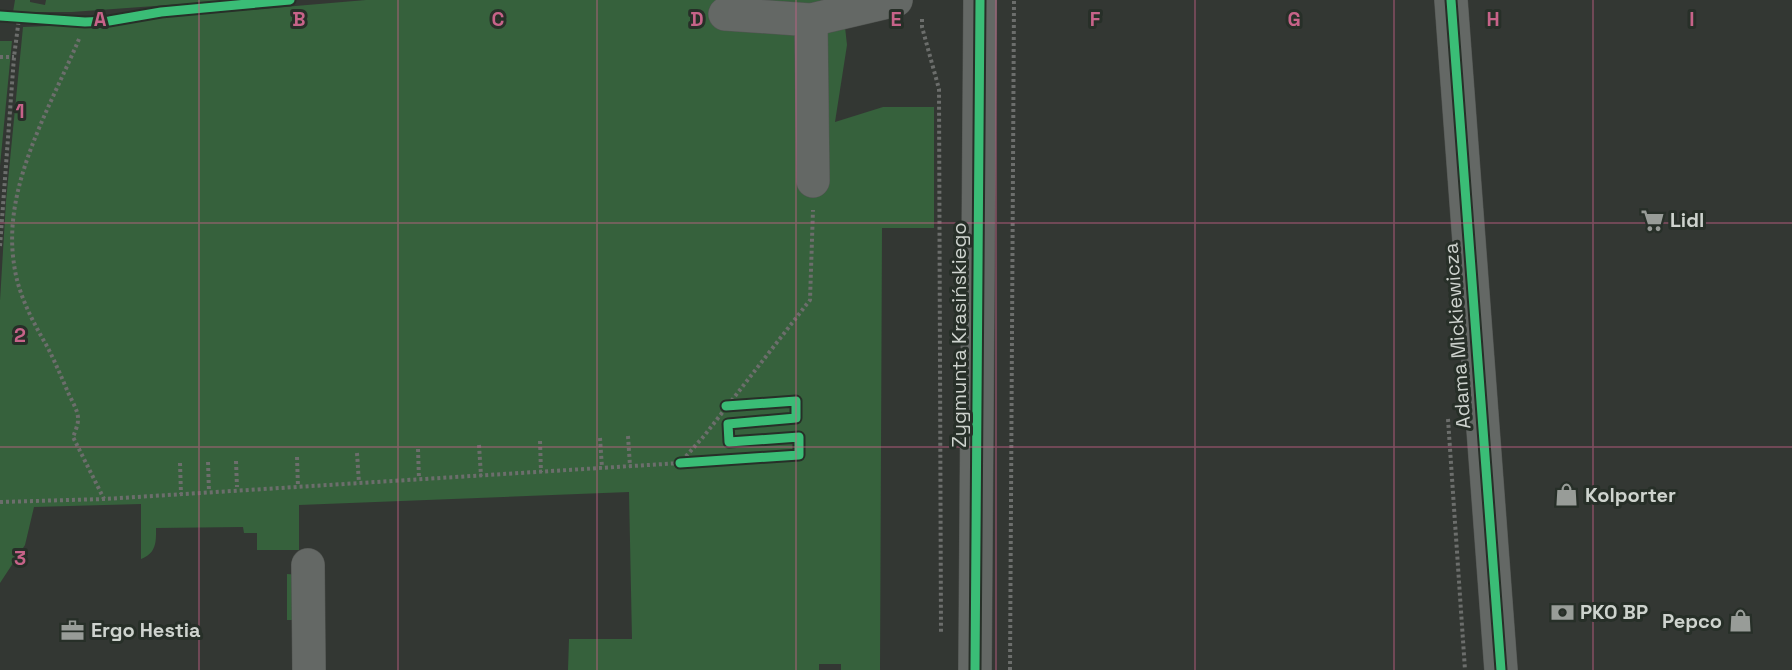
<svg xmlns="http://www.w3.org/2000/svg" width="1792" height="670" viewBox="0 0 1792 670" font-family="'Space Grotesk',sans-serif">
<style>
.green{fill:#36613c}
.lines{fill:none;stroke-linecap:round;stroke-linejoin:round}
.minor-casing{stroke:#525552;stroke-width:34}
.path{stroke:#6c6e6c;stroke-width:4;stroke-dasharray:3 3;stroke-linecap:butt}
.minor{stroke:#646865;stroke-width:33}
.cycleway-casing{stroke:#272f28;stroke-width:13}
.cycleway{stroke:#3abd76;stroke-width:9}
.grid{fill:none;stroke:#c76389;stroke-width:1.5;stroke-opacity:0.55}
.labels{text-anchor:middle;stroke-width:6;stroke-linejoin:round;paint-order:stroke}
.poi-label{font-size:20px;font-weight:bold;fill:#ced3ce;stroke:#272f28;text-anchor:start}
.street-label{font-size:20px;fill:#ced3ce;stroke:#272f28}
.grid-label{font-size:20px;text-anchor:middle;font-weight:bold;fill:#c76389;stroke:#272f28;stroke-width:6;stroke-linejoin:round;paint-order:stroke}
</style>
<rect width="100%" height="100%" fill="#333733"/>
<path class="green" d="M15,0H30V2L45,5L46,0H238L72,12H13Z
M366,0H842L847,45L835,122L883,107H934V228H882L880,670H841V664H819V670H568L569,639H632L629,492L299,505V550H257V533H244L243,527L156,528C156,541 157,553 141,559V504L34,507L25,545L0,583V301L6,201L23,27L72,25Z
M0,41H12L0,166Z
M287,574L300,575V620H287Z"/>
<g class="lines">
<defs>
<path id="minor" d="M1451,0L1501,670
M725,14L811,20
M813,181L811,20L896,0
M308,565L309,670
M975,670L980,0"/>
</defs>
<use href="#minor" class="minor-casing"/>
<path class="path" d="M922,19V27L939,89L941,633
M79,39C50,108 2,186 14,264C18,295 33,322 48,348C55,362 61,376 67,390C70,398 79,411 78,420C78,425 75,432 73,437L104,499
M0,57H14
M0,246L14,57L19,18
M1448,419L1465,670
M628,436L630,466
M600,438L602,468
M540,441L541,472
M479,445L481,476
M418,449L419,479
M357,453L359,483
M297,457L298,487
M236,461L237,487
M208,462L209,492
M180,463L181,494
M0,502L104,499L680,463L704,436L810,300L813,210
M1010,670L1014,0"/>
<use href="#minor" class="minor"/>
<defs>
<path id="cycleway" d="M1451,0L1501,670
M0,16L85,22L109,21L161,12L290,0
M680,463L799,455V437L729,442L728,424L796,418V401L726,406
M975,670L980,0"/>
</defs>
<use href="#cycleway" class="cycleway-casing"/>
<use href="#cycleway" class="cycleway"/>
</g>
<path class="grid" d="M199,0V670M398,0V670M597,0V670M796,0V670M996,0V670M1195,0V670M1394,0V670M1593,0V670M0,223H1792M0,447H1792"/>
<defs>
<symbol id="supermarket-bare" viewBox="-9 -9 18 18"><path d="M-6-5.5h2.5l.6 2H6L4.5 2H-2.5L-4.4-4H-6ZM-1.5 3.2a1.3 1.3 0 1 0 .1 0ZM3 3.2a1.3 1.3 0 1 0 .1 0Z" fill="#989c98" stroke="#272f28" stroke-width="2.5" paint-order="stroke"/></symbol>
<symbol id="shop-bare" viewBox="-9 -9 18 18"><path d="M-5-2.5h2.3a2.7 3.5 0 0 1 5.4 0H5L5.5 6h-11ZM-1.5-2.5h3a1.5 2.3 0 0 0-3 0Z" fill="#989c98" stroke="#272f28" stroke-width="2.5" paint-order="stroke"/></symbol>
<symbol id="bank-bare" viewBox="-9 -9 18 18"><path d="M-6-4H6V4H-6ZM0-2.3a2.3 2.3 0 1 0 0 4.6a2.3 2.3 0 1 0 0-4.6Z" fill="#989c98" stroke="#272f28" stroke-width="2.5" paint-order="stroke"/></symbol>
<symbol id="office-bare" viewBox="-9 -9 18 18"><path d="M-6-3h4V-5.5h4V-3h4V5H-6ZM-1-4.5V-3h2v-1.5ZM-6 0V1H6V0Z" fill="#989c98" stroke="#272f28" stroke-width="2.5" paint-order="stroke"/></symbol>
</defs>
<g fill-rule="evenodd">
<use href="#supermarket-bare" x="1636" y="204" width="33" height="33"/>
<use href="#shop-bare" x="1550" y="478" width="33" height="33"/>
<use href="#bank-bare" x="1546" y="596" width="33" height="33"/>
<use href="#shop-bare" x="1724" y="604" width="33" height="33"/>
<use href="#office-bare" x="56" y="614" width="33" height="33"/>
</g>
<g class="labels">
<g class="poi-label">
<text x="1670" y="227">Lidl</text>
<text x="1585" y="502">Kolporter</text>
<text x="1580" y="619">PKO BP</text>
<text x="1722" y="628" text-anchor="end">Pepco</text>
<text x="91" y="637">Ergo Hestia</text>
</g>
<g class="street-label">
<text transform="translate(959 335) rotate(-90)" y="7">Zygmunta Krasińskiego</text>
<text transform="translate(1457 336) rotate(-94)" y="7">Adama Mickiewicza</text>
</g>
</g>
<g class="grid-label">
<text x="100" y="26">A</text>
<text x="299" y="26">B</text>
<text x="498" y="26">C</text>
<text x="697" y="26">D</text>
<text x="896" y="26">E</text>
<text x="1095" y="26">F</text>
<text x="1294" y="26">G</text>
<text x="1493" y="26">H</text>
<text x="1692" y="26">I</text>
<text x="20" y="118">1</text>
<text x="20" y="342">2</text>
<text x="20" y="565">3</text>
</g>
</svg>
